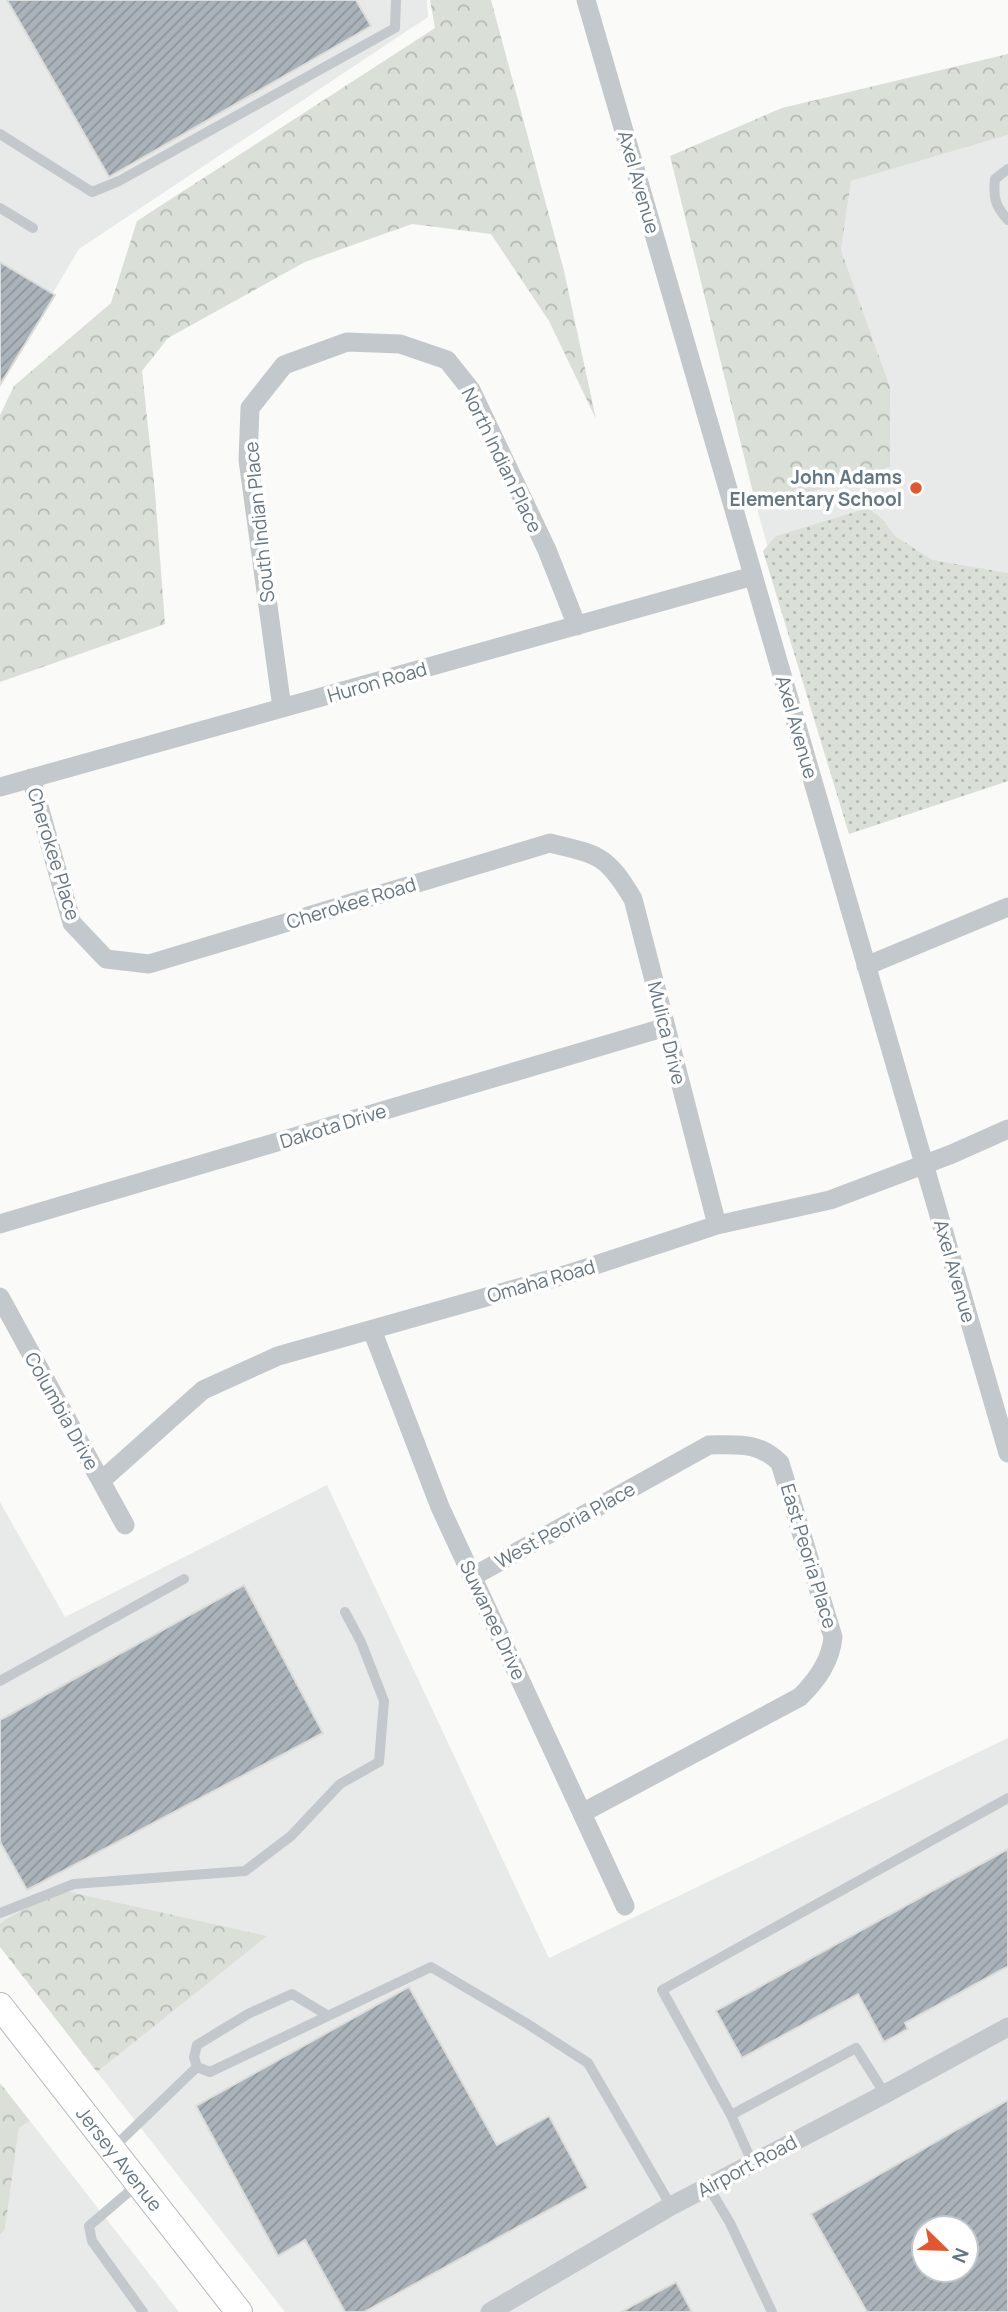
<svg xmlns="http://www.w3.org/2000/svg" width="1008" height="2312" viewBox="0 0 1008 2312" font-family="Manrope,sans-serif">
<style>
.built{fill:#e8e9e9;fill-rule:evenodd}
.grass{fill:url(#grass-dots)}
.forest{fill:url(#forest-crowns)}
.building{fill:url(#building-hatch);stroke:#dcdcda;stroke-width:2;fill-rule:evenodd}
.lines{fill:none;stroke-linecap:round;stroke-linejoin:round}
.secondary-casing{stroke:#b3babf;stroke-width:28}
.lane{stroke:#c3c8cc;stroke-width:10}
.street{stroke:#c3c8cc;stroke-width:19}
.secondary{stroke:#fff;stroke-width:26}
.poi-dot{fill:#e4572e;stroke:#fff;stroke-width:2.5}
.labels{text-anchor:middle;stroke-width:7;stroke-linejoin:round;paint-order:stroke}
.street-label{font-size:19px;fill:#657683;stroke:#fff}
.poi-label{font-size:19px;font-weight:bold;fill:#657683;stroke:#fff;text-anchor:end}
</style>
<defs>
<pattern id="grass-dots" width="8" height="8" patternUnits="userSpaceOnUse" patternTransform="scale(1.75)"><rect width="8" height="8" fill="#dadfd7"/><path d="M2 2h.1M6 6h.1" fill="none" stroke="#b4b9b4" stroke-width="1.8" stroke-linecap="round"/></pattern>
<pattern id="forest-crowns" width="20" height="18" patternUnits="userSpaceOnUse" patternTransform="scale(1.75)"><rect width="20" height="18" fill="#dadfd7"/><path d="M2 6a3 3 0 1 1 6 0M12 15a3 3 0 1 1 6 0" fill="none" stroke="#b4b9b4"/></pattern>
<pattern id="building-hatch" width="6" height="6" patternUnits="userSpaceOnUse" patternTransform="scale(1.75)"><rect width="6" height="6" fill="#aab3b9"/><path d="M-1 1l2-2M0 6l6-6M5 7l2-2" fill="none" stroke="#8e969c"/></pattern>
</defs>
<rect width="100%" height="100%" fill="#fafaf8"/>
<path class="built" d="M0,0H427L428,17L79,249L0,382Z
M1008,135V781L849,834L757,509L890,467V387L841,250L851,181Z
M327,1485L549,1958L1008,1738V2312H285L97,2072L266,1936L57,1889L0,1923V1502L65,1617ZM924,2228H966V2270H924Z
M30,2121L179,2312H0V2235L5,2229L19,2128Z"/>
<path class="grass" d="M868,508L882,519L895,536L932,560L1008,573V781L849,834L763,551L776,536Z"/>
<path class="forest" d="M430,0H491L564,271L596,419L549,321L491,234L412,224L305,262L168,338L142,371L155,492L165,624L0,682V415L14,386L111,303L137,221L435,28Z
M1008,54V135L851,181L841,250L890,387V467L757,509L670,156L782,108Z
M57,1889L267,1936L97,2072L0,1947V1923Z
M0,2083L30,2121L19,2128L5,2229L0,2235Z"/>
<path class="building" d="M7,0H356L371,26L109,177Z
M0,262L55,295L0,385Z
M244,1585L323,1733L27,1890L0,1842V1720Z
M1008,1849V1966L905,2023L908,2029L884,2042L858,1994L742,2058L716,2011Z
M409,1987L497,2145L549,2116L588,2188L364,2312H345L305,2240L278,2256L196,2106Z
M1008,2100V2312H867L811,2214ZM924,2228H966V2270H924Z
M676,2282L692,2312H621Z"/>
<g class="lines">
<defs>
<g id="secondary">
<path id="s1" d="M0,2006L239,2312"/>
</g>
</defs>
<use href="#secondary" class="secondary-casing"/>
<path class="lane" d="M0,134L92,192L119,181L395,28L396,0
M1008,169L995,179C993,197 995,206 1008,220
M0,208L33,228
M0,1681L184,1579
M0,1913L74,1884L245,1871L291,1836L340,1784L379,1762L384,1701L361,1642L345,1612
M327,2015L292,1994L248,2014L197,2045L194,2057L197,2067L210,2072L431,1967L526,2023L588,2063L671,2206
M731,2115L856,2048L885,2094
M112,2149L197,2067
M752,2162L731,2115L662,1990L1008,1798
M138,2184L89,2226L92,2241L143,2312
M708,2186L730,2223L772,2312"/>
<path class="street" d="M586,0L1008,1453
M282,708L248,460L250,408L284,365L347,342L400,344L447,360L471,390L547,550L577,626
M31,778L72,923L106,959L149,964L550,843C599,855 606,854 633,899L717,1225
M0,787L753,576
M866,966L1008,907
M0,1224L666,1027
M0,1297L125,1525
M372,1330L440,1507L625,1906
M101,1481L203,1390L278,1356L568,1274L717,1225L830,1200L952,1154L1008,1129
M472,1577L709,1445C738,1445 758,1441 780,1463L833,1637C831,1661 817,1680 800,1697L582,1813
M490,2312L671,2206L885,2094L1008,2027"/>
<use href="#secondary" class="secondary"/>
</g>
<circle class="poi-dot" cx="916" cy="488" r="7"/>
<g class="labels">
<g class="street-label">
<text transform="translate(639 182) rotate(74)" y="7">Axel Avenue</text>
<text transform="translate(502 460) rotate(64)" y="7">North Indian Place</text>
<text transform="translate(259 522) rotate(-96)" y="7">South Indian Place</text>
<text transform="translate(377 682) rotate(-16)" y="7">Huron Road</text>
<text transform="translate(797 727) rotate(74)" y="7">Axel Avenue</text>
<text transform="translate(54 854) rotate(73)" y="7">Cherokee Place</text>
<text transform="translate(351 903) rotate(-17)" y="7">Cherokee Road</text>
<text transform="translate(667 1033) rotate(76)" y="7">Mulica Drive</text>
<text transform="translate(333 1126) rotate(-17)" y="7">Dakota Drive</text>
<text transform="translate(955 1271) rotate(74)" y="7">Axel Avenue</text>
<text transform="translate(541 1281) rotate(-16)" y="7">Omaha Road</text>
<text transform="translate(62 1411) rotate(61)" y="7">Columbia Drive</text>
<text transform="translate(565 1525) rotate(-29)" y="7">West Peoria Place</text>
<text transform="translate(809 1556) rotate(73)" y="7">East Peoria Place</text>
<text transform="translate(493 1620) rotate(65)" y="7">Suwanee Drive</text>
<text dy="7" stroke="none"><textPath href="#s1" startOffset="194">Jersey Avenue</textPath></text>
<text transform="translate(747 2166) rotate(-28)" y="7">Airport Road</text>
</g>
<g class="poi-label">
<text x="902" y="484">John Adams<tspan x="902" dy="22">Elementary School</tspan></text>
</g>
</g>
<g transform="translate(945 2249) rotate(113)"><circle r="33" fill="#ffffff" stroke="#c1c8cd" stroke-width="2"/>
<path d="M0-5L12 26L0 18L-12 26Z" fill="#e4572e"/>
<text y="-10" font-size="19" font-weight="bold" text-anchor="middle" fill="#657683">N</text>
</g>
</svg>
